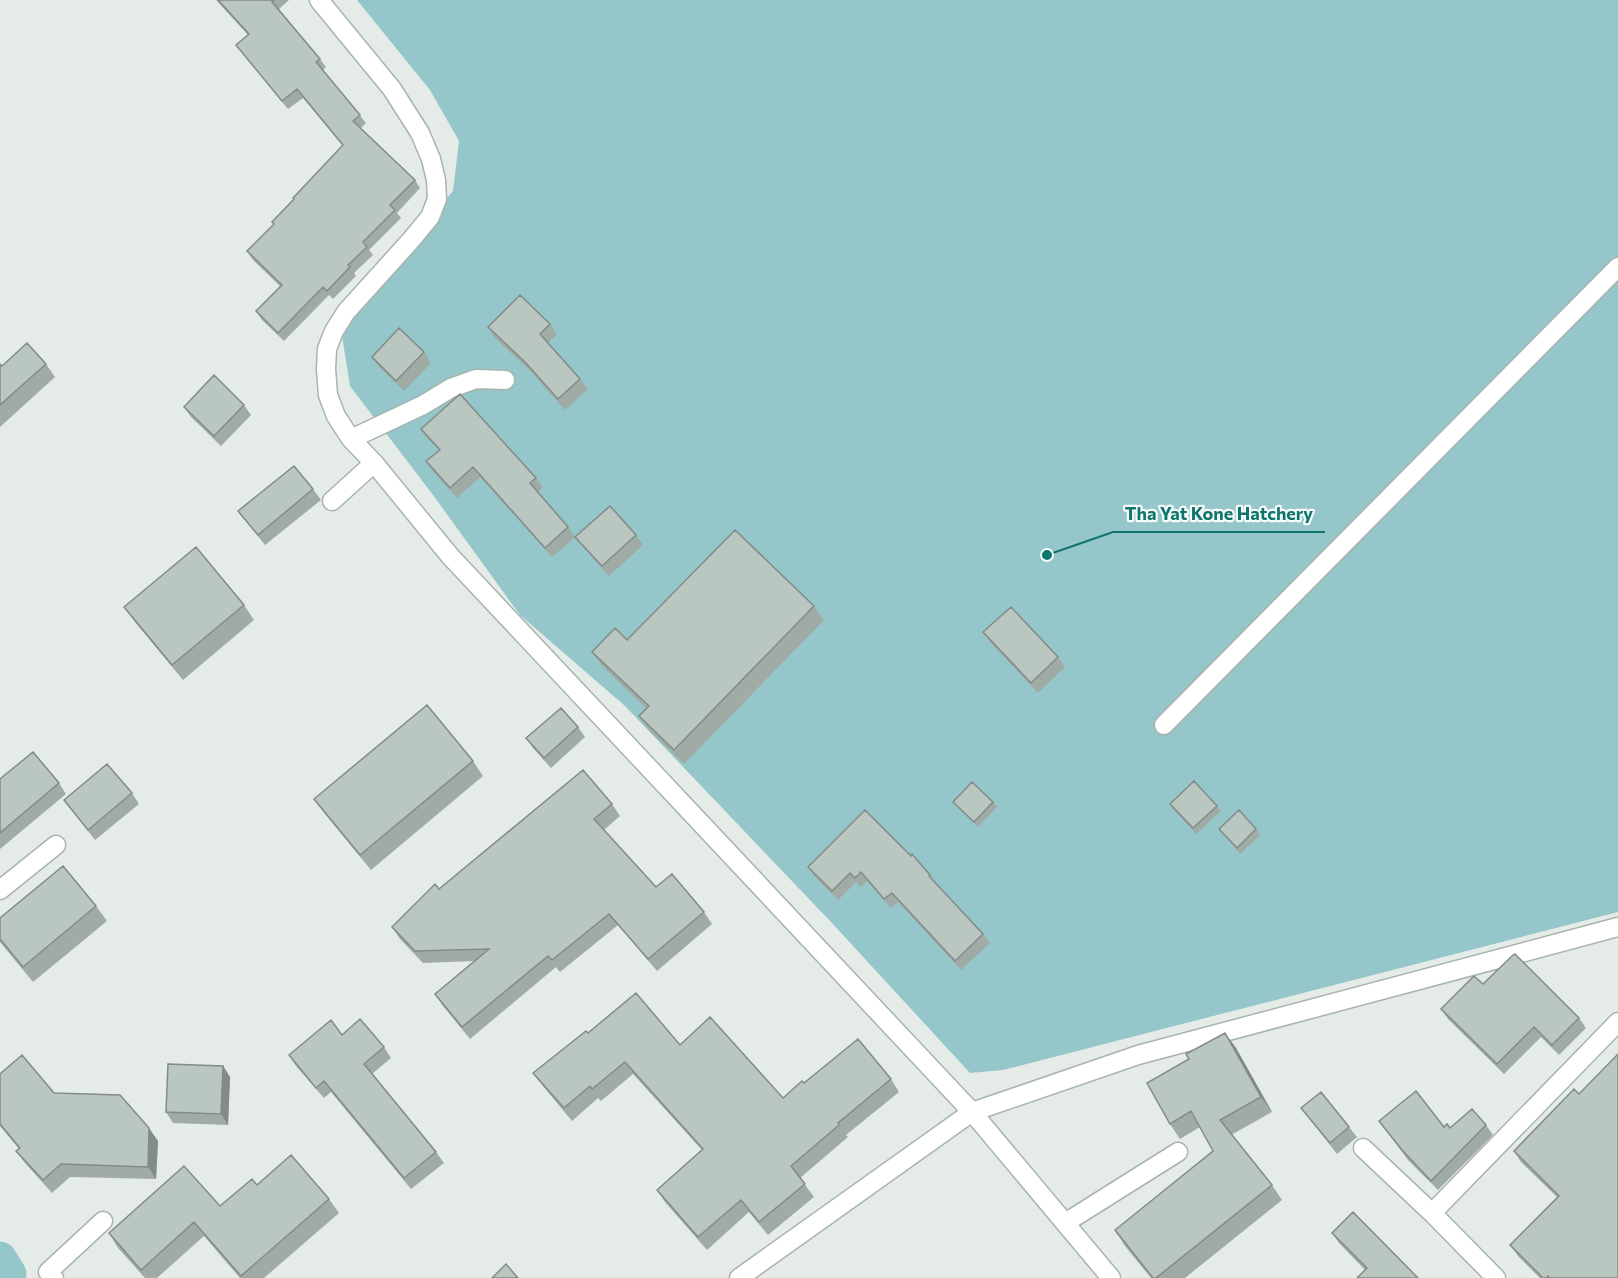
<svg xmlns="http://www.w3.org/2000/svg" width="1618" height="1278" viewBox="0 0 1618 1278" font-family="Commissioner,sans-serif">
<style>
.water{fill:#94c6ca}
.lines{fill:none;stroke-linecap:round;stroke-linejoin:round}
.canal{stroke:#94c6ca;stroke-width:33}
.minor-casing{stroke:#a8b4ae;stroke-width:21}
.minor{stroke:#fff;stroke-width:18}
.wall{fill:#a0aba6}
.shaded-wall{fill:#828b87}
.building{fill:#bac7c1;stroke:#828b87;stroke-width:1.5}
.leader{fill:none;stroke:#0f766e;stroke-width:2}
.callout-dot{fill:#0f766e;stroke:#f5f9f7;stroke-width:2}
.callout-label{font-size:18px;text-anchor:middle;font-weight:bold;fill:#0f766e;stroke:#f5f9f7;stroke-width:4.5;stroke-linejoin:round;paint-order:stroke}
</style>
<rect width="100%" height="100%" fill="#e5ece8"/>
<path class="water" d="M357,0H1618V912L1003,1070L970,1073L831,922L625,706L520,615L433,495L350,386L342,336L350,315L420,229L453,191L459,141L430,90Z"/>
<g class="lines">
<path class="canal" d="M0,1258L10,1274"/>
<defs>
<path id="minor" d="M319,0L392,89L420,133L431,159L436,180L437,199L430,217L411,240L346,312L334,331L327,349L326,369L328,395L336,416L351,439L374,463L450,556L972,1112L1111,1278
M351,439L423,405L451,388L476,379L505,380
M332,501L374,463
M1164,725L1618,267
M0,890L56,845
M1363,1148L1432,1213
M1065,1223L1178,1152
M54,1278L48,1272L103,1221
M739,1278L972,1112L1138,1055L1618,927
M1496,1278L1432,1213L1618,1022"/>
</defs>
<use href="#minor" class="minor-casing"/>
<use href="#minor" class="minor"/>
</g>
<path class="wall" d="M216,0H289L279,9L320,59L326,67L323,70L366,123L361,128L415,180L420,188L397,213L401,218L369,250L373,255L354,273L356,276L333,299L329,295L284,341L262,320L256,311L280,286L253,260L247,251L273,225L294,199L343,146L303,98L288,109L236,45L248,35Z
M550,324L557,334L548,343L580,379L588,389L565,410L532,373L495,338L488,327Z
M424,352L431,363L404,391L379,367L372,357Z
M0,364L2,366L46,364L55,377L0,427Z
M244,405L251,415L221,446L191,417L184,407Z
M421,429L536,478L543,487L538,492L568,527L575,537L552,557L480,477L457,498L433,471L426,461L439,450L427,438Z
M313,489L321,500L265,545L238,511Z
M636,535L643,545L609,576L583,547L575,537Z
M244,605L254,620L183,680L135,622L124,607Z
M814,606L824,620L684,764L649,730L639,716L646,708L602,666L592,652L627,640Z
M983,632L1058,657L1065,667L1038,693L990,642Z
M578,727L585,737L551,768L533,748L526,738Z
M473,761L483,776L371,870L325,814L314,799Z
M0,779L59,783L66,794L0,849Z
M132,793L139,804L95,840L64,800Z
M953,802H993L997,807L978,827L957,807Z
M612,804L620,816L604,830L656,887L704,912L712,924L657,971L618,925L560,972L556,967L470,1039L443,1006L435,994L474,961L423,963L400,939L392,927L439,889Z
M1170,804L1217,806L1221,811L1196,834L1173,809Z
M1219,829H1256L1260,835L1240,854Z
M808,867L930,875L936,884L983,934L990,943L961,970L898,902L891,908L867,881L861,887L856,882L838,900L814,876Z
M96,906L107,921L33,982L0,942V918Z
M1483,984L1579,1018L1586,1028L1559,1055L1541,1037L1504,1074L1448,1019L1441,1009Z
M588,1033L680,1045L783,1098L804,1083L891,1079L899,1092L846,1135L848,1137L800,1178L814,1197L768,1235L749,1212L707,1250L665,1202L657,1190L702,1150L633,1074L601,1101L598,1098L572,1121L542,1085L533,1073Z
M1225,1033L1236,1048L1272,1112L1231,1135L1272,1185L1282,1200L1185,1278H1151L1125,1246L1115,1230L1213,1151L1200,1127L1180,1139L1170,1124Z
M342,1035L384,1047L391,1058L372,1074L436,1152L444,1163L411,1189L331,1092L324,1098L296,1066L289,1055Z
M223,1066L230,1077L228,1125L173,1123L166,1112Z
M0,1074L54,1093L158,1141L156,1179L70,1177L52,1193L25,1163L16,1151L19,1149L0,1126Z
M1579,1094L1618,1278H1540L1518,1256L1510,1245L1557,1197L1521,1162L1514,1151Z
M1301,1108L1349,1127L1357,1137L1337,1154Z
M1379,1121L1450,1128L1486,1125L1493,1135L1438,1190L1408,1160Z
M257,1185L329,1199L339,1213L264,1278H240L204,1236L157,1278H145L118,1248L109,1233L220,1206Z
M1332,1233L1418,1278L1365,1270L1339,1243Z"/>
<path class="shaded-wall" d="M1225,1033L1236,1048L1272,1112L1261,1097Z
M223,1066L230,1077L228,1125L221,1114Z
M149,1128L158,1141L156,1179L148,1167Z"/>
<path class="building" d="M218,0H274L272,2L320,59L316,62L360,115L353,121L415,180L390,205L395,210L363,242L367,247L348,265L350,267L327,291L323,287L278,333L256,311L282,285L247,251L274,224L272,222L294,199L293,198L343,145L297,89L282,101L236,45L249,34Z
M520,295L550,324L540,334L580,379L558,399L525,362L488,327Z
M399,328L424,352L396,381L372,357Z
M27,343L46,364L0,405V364L2,366Z
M214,375L244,405L214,436L184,407Z
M460,394L536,478L530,483L568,527L545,548L473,467L450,488L426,461L440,450L421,429Z
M294,466L313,489L258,535L238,511Z
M610,506L636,535L602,566L575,537Z
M735,530L814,606L674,750L639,716L649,706L592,652L615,628L627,640Z
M196,547L244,605L172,665L124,607Z
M1011,607L1058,657L1031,683L983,632Z
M427,705L473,761L360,855L314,799Z
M561,708L578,727L544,758L526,738Z
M33,752L59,783L0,833V779Z
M107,764L132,793L88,830L64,800Z
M583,770L612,804L594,819L656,887L672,874L704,912L648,959L609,914L552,960L548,956L462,1027L435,994L489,949L415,951L392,927L435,884L439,889Z
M1194,781L1217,806L1193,828L1170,804Z
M972,782L993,802L974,822L953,802Z
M865,810L911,856L912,854L930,875L929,876L983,934L955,961L892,893L884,899L861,872L855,878L850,873L832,891L808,867Z
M1239,810L1256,829L1237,848L1219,829Z
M63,866L96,906L23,967L0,939V918Z
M1515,954L1579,1018L1552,1045L1534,1027L1497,1064L1441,1009L1474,976L1483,984L1513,955Z
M636,993L680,1045L710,1017L783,1098L802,1081L804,1083L858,1039L891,1079L838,1123L839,1125L791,1166L805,1184L759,1222L741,1200L698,1237L657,1190L703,1149L625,1062L592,1089L590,1086L564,1108L533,1073L586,1031L588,1033Z
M360,1019L384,1047L364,1064L436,1152L404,1178L324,1081L316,1088L289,1055L331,1020L342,1035Z
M1225,1033L1261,1097L1220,1120L1272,1185L1156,1278H1153L1115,1230L1213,1151L1191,1111L1170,1124L1147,1083L1189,1059L1186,1054Z
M1618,1054V1278H1549L1548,1276L1546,1278H1543L1510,1245L1559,1196L1514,1151L1574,1089L1579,1094Z
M22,1055L54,1093L120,1095L149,1128L148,1167L61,1164L43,1180L16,1151L20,1148L0,1124V1074Z
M168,1064L223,1066L221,1114L166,1112Z
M1416,1091L1444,1127L1447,1124L1450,1128L1472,1109L1486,1125L1431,1181L1402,1150L1379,1121Z
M1321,1092L1349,1127L1330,1143L1301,1108Z
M291,1155L329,1199L241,1276L194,1222L141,1270L109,1233L184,1166L220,1206L252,1179L257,1185Z
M1353,1212L1418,1278H1357L1367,1268L1332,1233Z
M506,1264L518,1278H492Z"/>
<path class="leader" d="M1047 555L1113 532H1325"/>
<circle class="callout-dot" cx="1047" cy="555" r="6"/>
<g class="callout-label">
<text x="1219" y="520">Tha Yat Kone Hatchery</text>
</g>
</svg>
